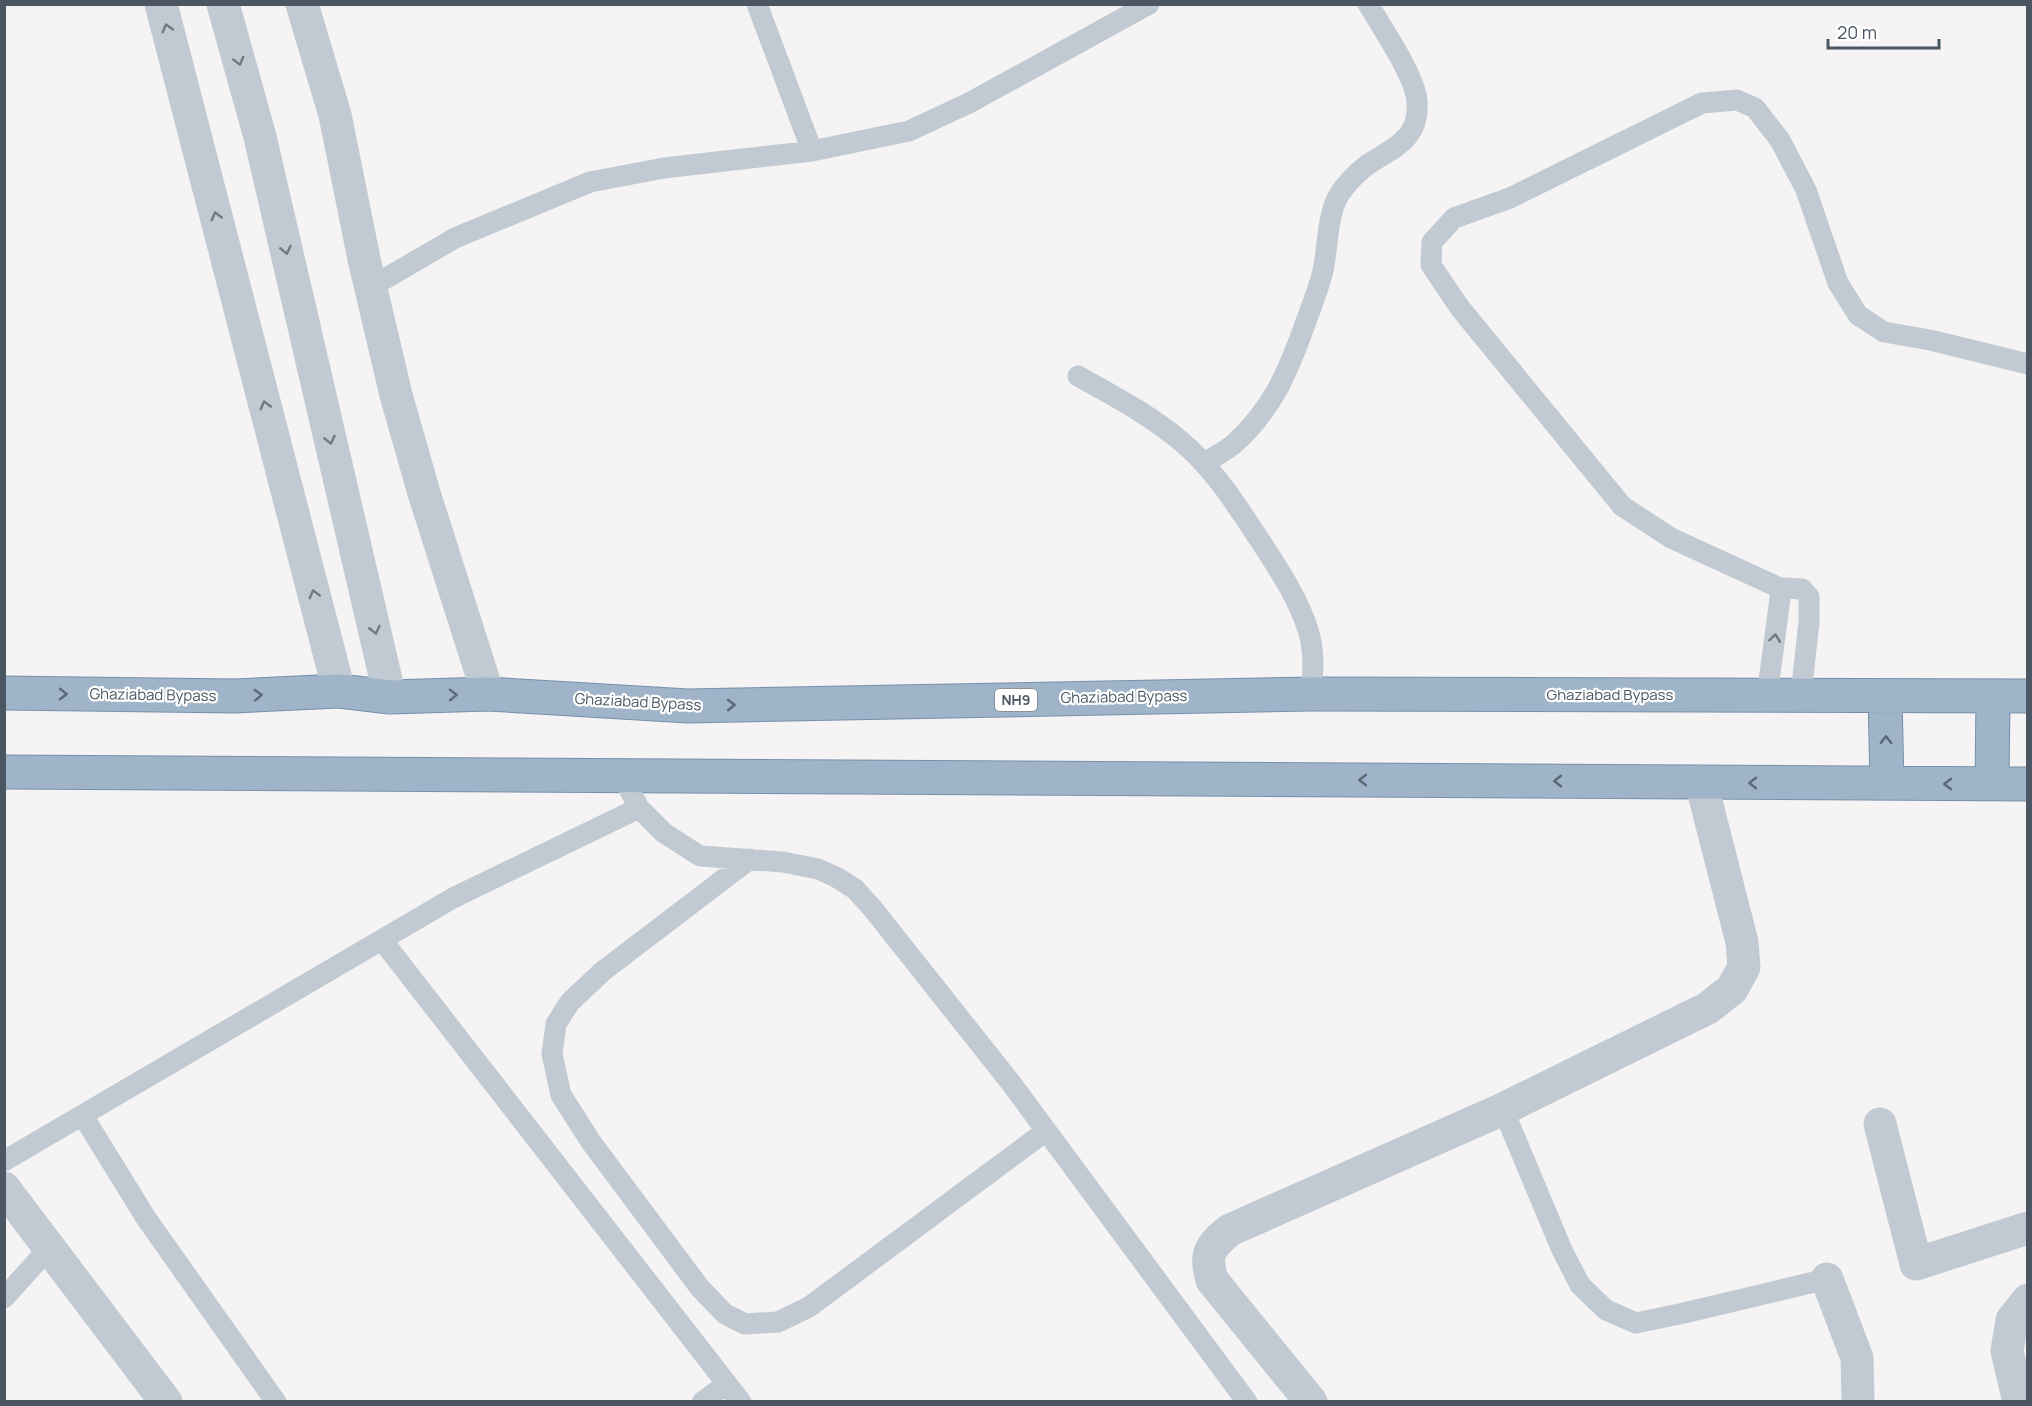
<svg xmlns="http://www.w3.org/2000/svg" width="2032" height="1406" viewBox="0 0 2032 1406" font-family="Manrope,sans-serif">
<style>
.lines{fill:none;stroke-linecap:round;stroke-linejoin:round}
.trunk-casing{stroke:#7690ad;stroke-width:35}
.service{stroke:#c1cad2;stroke-width:21}
.minor{stroke:#c1cad2;stroke-width:33}
.trunk{stroke:#9fb4c9;stroke-width:33}
.oneway{stroke:#6e7983}
.oneway2{stroke:#5b6976}
.labels{text-anchor:middle;stroke-width:4.5;stroke-linejoin:round;paint-order:stroke}
.shield{fill:#fff;stroke:#808990;stroke-width:1.5}
.shield-label{font-size:14px;font-weight:bold;fill:#4a5661}
.street-label{font-size:15px;fill:#4a5661;stroke:#fff}
</style>
<rect width="100%" height="100%" fill="#f5f3f3"/>
<g class="lines">
<defs>
<path id="trunk" d="M4,693L235,696L339,691L390,697L488,694L688,706L1311,694L2028,696
M1885,696L1887,783
M4,772L2028,784
M1992,784L1993,696"/>
</defs>
<use href="#trunk" class="trunk-casing"/>
<path class="service" d="M757,4L812,151
M371,287L455,238L590,182L664,168L812,151L909,131L969,103L1149,4
M1078,376C1114,396 1150,415 1182,442C1215,470 1237,506 1261,542C1279,570 1298,598 1308,630C1315,651 1313,673 1311,694
M1204,463C1214,457 1226,451 1235,443C1272,409 1287,374 1304,327C1310,310 1317,293 1322,275C1328,252 1326,226 1335,203C1340,190 1355,174 1367,165C1392,148 1420,140 1417,102C1416,77 1382,28 1368,4
M1782,589L1671,538L1622,506L1460,308L1431,265L1432,242L1454,218L1510,198L1702,103L1737,100L1755,108L1780,140L1806,190L1838,283L1858,315L1884,332L1930,340L2028,364
M1767,696L1781,591L1784,588L1802,589L1809,597V622L1801,694
M622,775L639,808L664,833L700,856L783,862L818,869L836,877L855,889L873,909L1011,1083L1247,1402
M750,859L603,971L570,1002L556,1024L552,1054L561,1095L591,1142L700,1288L725,1314L745,1324L778,1322L809,1307L1046,1131
M382,940L741,1402
M1503,1109L1562,1250L1580,1285L1606,1310L1636,1323L1684,1313L1827,1279
M83,1116L146,1218L276,1402
M4,1161L453,898L639,808
M4,1298L50,1247
M702,1402L727,1384"/>
<path class="minor" d="M161,4L339,691
M223,4L260,137L390,697
M302,4L335,115L364,259L396,395L424,493L488,694
M1880,1124L1916,1264L2028,1228
M4,1188L166,1402
M1827,1279L1857,1358L1858,1402
M1311,1402L1212,1280C1204,1254 1210,1246 1230,1230L1503,1109L1708,1008L1732,989L1744,967L1742,942L1701,782
M2019,1402L2007,1351L2012,1320L2028,1300"/>
<use href="#trunk" class="trunk"/>
</g>
<defs><path id="oneway-chevron" d="M-2-3.5L2.5 0L-2 3.5" fill="none" stroke-width="1.6" stroke-linecap="round" stroke-linejoin="round" transform="scale(1.5)"/></defs>
<g class="oneway">
<use href="#oneway-chevron" transform="translate(167 28) rotate(-105)"/>
<use href="#oneway-chevron" transform="translate(239 61) rotate(75)"/>
<use href="#oneway-chevron" transform="translate(216 216) rotate(-105)"/>
<use href="#oneway-chevron" transform="translate(286 250) rotate(77)"/>
<use href="#oneway-chevron" transform="translate(265 405) rotate(-105)"/>
<use href="#oneway-chevron" transform="translate(330 440) rotate(77)"/>
<use href="#oneway-chevron" transform="translate(314 594) rotate(-105)"/>
<use href="#oneway-chevron" transform="translate(375 630) rotate(77)"/>
<use href="#oneway-chevron" transform="translate(1775 638) rotate(-82)"/>
</g>
<g class="oneway2">
<use href="#oneway-chevron" transform="translate(63 694) rotate(1)"/>
<use href="#oneway-chevron" transform="translate(258 695) rotate(-3)"/>
<use href="#oneway-chevron" transform="translate(453 695) rotate(-1)"/>
<use href="#oneway-chevron" transform="translate(731 705) rotate(-1)"/>
<use href="#oneway-chevron" transform="translate(1886 740) rotate(-91)"/>
<use href="#oneway-chevron" transform="translate(1363 780) rotate(-180)"/>
<use href="#oneway-chevron" transform="translate(1558 781) rotate(-180)"/>
<use href="#oneway-chevron" transform="translate(1753 783) rotate(-180)"/>
<use href="#oneway-chevron" transform="translate(1948 784) rotate(-180)"/>
</g>
<g class="labels">
<rect class="shield" x="995" y="689" width="42" height="22" rx="4.5"/>
<g class="shield-label">
<text x="1016" y="705">NH9</text>
</g>
<g class="street-label">
<text transform="translate(153 695) rotate(1)" y="5">Ghaziabad Bypass</text>
<text x="1610" y="700">Ghaziabad Bypass</text>
<text transform="translate(1124 697) rotate(-1)" y="5">Ghaziabad Bypass</text>
<text transform="translate(638 702) rotate(3)" y="5">Ghaziabad Bypass</text>
</g>
</g>
<rect width="2032" height="1406" fill="none" stroke="#4a5661" stroke-width="12"/>
<path d="M1828 39v9h111v-9" fill="none" stroke="#4a5661" stroke-width="3"/>
<text x="1837" y="39" font-size="18" fill="#4a5661" stroke="#ffffff" stroke-width="4.5" paint-order="stroke">20 m</text>
</svg>
